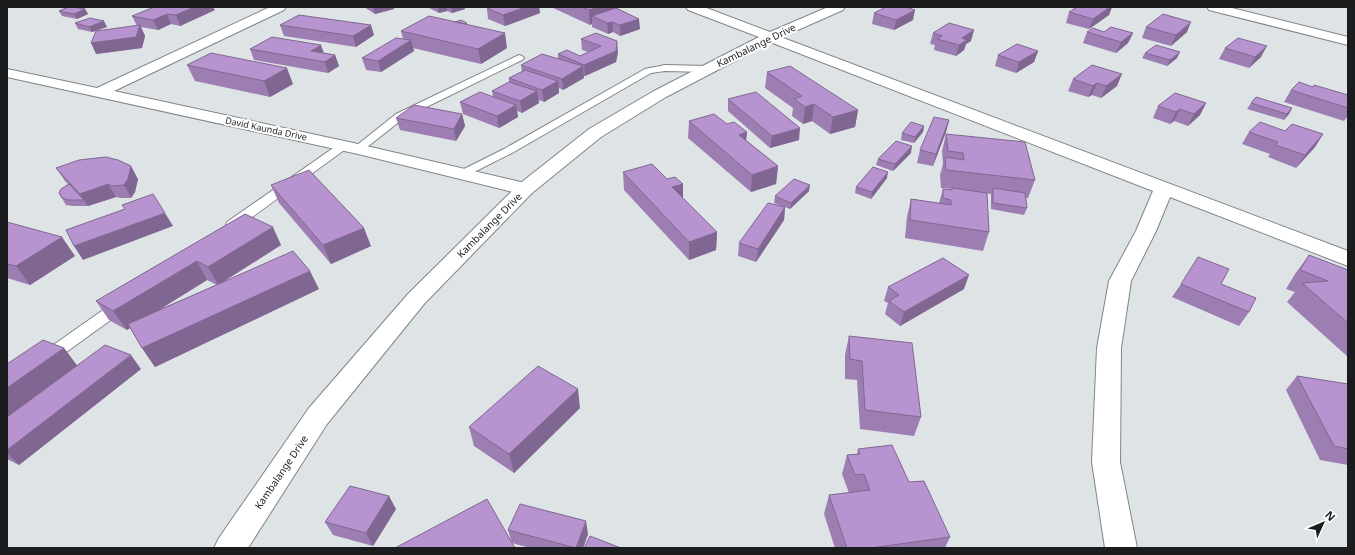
<svg xmlns="http://www.w3.org/2000/svg" width="1355" height="555" viewBox="0 0 1355 555" font-family="'Noto Sans',sans-serif">
<style>
.lines{fill:none;stroke-linecap:round;stroke-linejoin:round}
.service-casing{stroke:#818589;stroke-width:2}
.minor-casing{stroke:#818589;stroke-width:2}
.tertiary-casing{stroke:#818589;stroke-width:2}
.service{fill:#fff;fill-rule:evenodd}
.minor{fill:#fff;fill-rule:evenodd}
.tertiary{fill:#fff;fill-rule:evenodd}
.wall{fill:#9d7eb2;fill-rule:evenodd}
.shaded-wall{fill:#806791}
.building{fill:#b793cf;stroke:#806791}
.labels{text-anchor:middle;stroke-width:4;stroke-linejoin:round;paint-order:stroke}
.far-street-label{font-size:9px;fill:#1b1c1e;stroke:#fff}
.street-label{font-size:10px;fill:#1b1c1e;stroke:#fff}
</style>
<rect width="100%" height="100%" fill="#dee3e6"/>
<g class="lines">
<defs>
<path id="service" d="M519,55L522,56L524,58L522,60L404,118L362,151L358,152L352,149L396,114Z
M665,65L707,66L712,69L707,72L665,71L651,73L512,153L466,176H458L456,174L458,172L504,149L645,69Z
M343,143L349,146L347,148L237,228H227L226,225L227,222L339,144Z
M121,300L126,301L128,305L126,309L51,363L45,365L39,363L37,359L39,355L116,301Z"/>
<path id="minor" d="M270,7H286L284,10L114,91L358,144L525,183L532,185L534,189L532,193L525,195L358,154L7,77V69L97,88Z
M1207,7H1228L1348,37V45L1209,10Z
M770,33L1348,251V266L1170,197L1156,231L1131,281L1121,348L1120,462L1137,548H1105L1092,462L1097,348L1109,281L1136,231L1153,191L765,40L763,37L765,34Z"/>
<path id="tertiary" d="M686,7H704L770,32L828,7H845L843,10L775,40L666,97L601,137L532,193L424,304L327,424L248,548H214L219,538L309,408L408,294L518,185L589,129L654,91L759,37L688,10Z"/>
</defs>
<use href="#service" class="service-casing"/>
<use href="#minor" class="minor-casing"/>
<use href="#tertiary" class="tertiary-casing"/>
<use href="#service" class="service"/>
<use href="#minor" class="minor"/>
<use href="#tertiary" class="tertiary"/>
</g>
<path class="wall" d="M364,7H393L394,9L375,14Z
M427,7H464L465,9L452,13L447,11L439,13Z
M491,7H539L540,13L505,26L488,19L487,8Z
M551,7H618V9L640,29L620,36L613,32L608,34L592,27V24L590,25Z
M1077,7H1112L1109,15L1089,29L1066,23L1069,12Z
M85,9L88,14L77,19L62,16L59,11Z
M215,10L180,26L171,24L158,30L141,27L145,36L142,48L96,54L137,26L132,16Z
M874,13L913,20L894,30L872,24Z
M455,22L467,23V24L507,48L481,64L413,48L414,51L381,72L366,70L362,58L403,39L401,31Z
M75,23L107,27L92,32L78,29Z
M280,25L374,35L356,47L284,36Z
M1146,27L1187,32L1171,46L1142,38Z
M1087,32L1133,33L1128,43L1116,53L1083,43Z
M933,33L971,41L966,44L964,50L956,56L934,50L935,45L930,44Z
M581,39L618,52L616,62L585,76H584V78L563,90L559,88V93L544,102L539,100V103L522,113L517,111L518,117L499,128L463,114L460,102L493,97L492,91L509,82V78L522,72L521,65L558,59V54L580,56L588,52L582,50Z
M1225,48L1261,57L1249,68L1219,59Z
M250,49L324,53L335,55L339,66L328,73L254,60Z
M1038,51L1034,62L1016,73L995,66L998,55Z
M1145,53L1177,58L1167,66L1142,58Z
M187,65L293,84L270,97L195,81Z
M767,72L858,110L855,127L830,134L812,121L803,124L792,116L793,108L765,88Z
M1073,79L1117,86L1101,98L1092,95L1088,97L1068,91Z
M1313,87L1348,95V116L1344,121L1284,102L1291,90Z
M728,99L799,140L770,148L728,111Z
M1206,103L1200,115L1188,126L1174,121L1170,124L1153,118L1158,106Z
M1251,103L1292,108L1289,114L1284,120L1247,109Z
M462,114L465,126L456,141L400,130L396,118Z
M949,120L946,132L933,166L917,163L920,150Z
M689,121L727,124L747,132L746,140L778,166L776,184L751,192L688,138Z
M924,126L923,132L914,143L901,140L902,133Z
M1285,131L1323,134L1315,147L1296,168L1268,157L1270,154L1242,144L1249,132Z
M946,134L1035,180L1028,198H1026L1027,208L1024,215L991,209V194L984,193L989,232L983,251L905,238L907,217L911,199L939,203L943,189L951,190L952,189L941,188L940,175L943,164L942,151Z
M911,153L893,171L876,165L878,159Z
M56,168L138,179L135,192L131,198H120L116,197L88,206H73L66,205L59,193L68,184L65,181Z
M623,172L667,179L683,184V198L717,232L716,250L689,260L624,190Z
M887,178L871,199L855,193L856,187Z
M271,185L371,246L331,264L279,203Z
M809,191L790,209L785,207L784,220L756,262L738,256L739,243L784,207L774,203L775,196Z
M245,214L281,245L226,280L319,289L155,367L142,348L130,328L127,330L109,320L96,301ZM207,280L217,285L160,309Z
M7,222L75,256L30,285L7,278Z
M1309,255L1348,276V357L1287,302L1295,292L1286,289L1295,274Z
M1181,284H1221L1249,312L1239,326L1172,297Z
M888,287L964,289L900,326L885,314L888,303L884,301Z
M849,336L921,417L914,436L860,429L857,380L845,379V355Z
M64,348L77,366L141,369L19,465L7,459V364Z
M1297,376L1348,384V465L1320,460L1286,390Z
M580,408L514,473L474,446L469,427Z
M858,449L909,482L950,537L945,548H835L824,514L829,495L849,493L842,474L847,455L857,454Z
M396,509L373,546L333,535L325,522Z
M508,530L588,534L583,548H530L512,543Z"/>
<path class="shaded-wall" d="M194,7H213L215,10L180,26L176,15Z
M373,7H393L394,9L375,14Z
M438,7H447V11L439,13Z
M451,7H464L465,9L452,13Z
M526,7H539L540,13L505,26L503,15Z
M598,7H618V15L592,16V24L590,25L589,10Z
M1110,7H1112L1109,15L1089,29L1093,19Z
M85,9L88,14L77,19L74,14Z
M915,10L913,20L894,30L896,20Z
M167,14L171,24L158,30L153,20Z
M639,19L640,29L620,36V25Z
M104,21L107,27L92,32L89,27Z
M612,22L613,32L608,34L607,23Z
M1191,22L1187,32L1171,46L1176,35Z
M140,25L145,36L142,48L96,54L91,43Z
M371,25L374,35L356,47L353,36Z
M974,30L971,41L966,44L964,50L956,56L959,45L962,38Z
M505,33L507,48L481,64L478,49Z
M1133,33L1128,43L1116,53L1121,42Z
M411,40L414,51L381,72L378,61Z
M617,41L618,52L616,62L585,76L584,65Z
M321,45L325,56L311,51Z
M1267,46L1261,57L1249,68L1255,57Z
M1038,51L1034,62L1016,73L1019,62Z
M1180,52L1177,58L1167,66L1170,60Z
M335,55L339,66L328,73L325,62Z
M583,66L584,78L563,90L562,79Z
M287,68L293,84L270,97L264,81Z
M1122,74L1117,86L1101,98L1106,86Z
M558,81L559,93L544,102L542,90Z
M1097,83L1092,95L1088,97L1093,86Z
M537,91L539,103L522,113L520,101Z
M1206,103L1200,115L1188,126L1194,114Z
M814,104L812,121L803,124L805,107Z
M516,105L518,117L499,128L497,116Z
M1292,108L1289,114L1284,120L1287,114Z
M1180,109L1174,121L1170,124L1176,112Z
M858,110L855,127L830,134L833,117Z
M462,114L465,126L456,141L454,129Z
M949,120L946,132L933,166L936,154Z
M924,126L923,132L914,143L915,137Z
M800,128L799,140L770,148L772,136Z
M747,132L745,150L739,135Z
M1323,134L1315,147L1296,168L1305,155Z
M912,146L911,153L893,171L895,164Z
M131,166L138,179L135,192L131,198L124,185Z
M778,166L776,184L751,192L752,175Z
M888,172L887,178L871,199L872,192Z
M108,184L116,197L88,206L80,194Z
M683,184V202L672,187Z
M810,185L809,191L790,209L791,203Z
M785,207L784,220L756,262L758,249Z
M165,213L173,226L83,260L74,246Z
M273,227L281,245L218,285L208,267Z
M364,228L371,246L331,264L323,245Z
M717,232L716,250L689,260V242Z
M62,237L75,256L30,285L16,266Z
M197,261L207,280L127,330L113,311Z
M310,271L319,289L155,367L142,348Z
M969,275L964,289L900,326L904,312Z
M64,348L79,368L7,421V388Z
M131,355L141,369L19,465L7,453V450Z
M578,389L580,408L514,473L509,454Z
M389,496L396,509L373,546L366,533Z
M586,521L588,534L583,548H576Z"/>
<path class="building" d="M68,7H74L85,9L74,14L59,11Z
M154,7H194L176,15L167,14L153,20L132,16Z
M491,7H526L503,15L487,8Z
M582,7H598L589,10Z
M886,7H906L915,10L896,20L874,13Z
M1077,7H1110L1093,19L1069,12Z
M616,8L639,19L620,25L612,22L607,23L592,16Z
M1163,14L1191,22L1176,35L1146,27Z
M299,15L371,25L353,36L280,25Z
M429,16L505,33L478,49L401,31Z
M90,18L104,21L89,27L75,23Z
M461,20L467,23L465,24L455,22Z
M949,23L974,30L962,38L967,40L959,45L937,39L942,36L933,33Z
M140,25L136,37L91,43L96,31Z
M1111,27L1133,33L1121,42L1087,32L1093,28L1104,32Z
M596,33L617,41L616,51L584,65L558,54L567,50L580,56L601,46L581,39Z
M272,37L321,45L311,51L335,55L325,62L250,49Z
M396,38L411,40L378,61L362,58Z
M1238,38L1267,46L1255,57L1225,48Z
M1017,44L1038,51L1019,62L998,55Z
M1156,45L1180,52L1170,60L1145,53Z
M211,53L287,68L264,81L187,65Z
M542,54L583,66L562,79L521,65Z
M1092,65L1122,74L1106,86L1097,83L1093,86L1073,79Z
M790,66L858,110L833,117L814,104L805,107L794,99L802,96L767,72Z
M525,70L558,81L542,90L509,78Z
M509,82L537,91L520,101L492,91Z
M1299,82L1313,87L1314,85L1348,95V108L1291,90Z
M480,92L516,105L497,116L460,102Z
M756,92L800,128L772,136L728,99Z
M1175,93L1206,103L1194,114L1180,109L1176,112L1158,106Z
M1256,97L1292,108L1287,114L1251,103Z
M414,105L462,114L454,129L396,118Z
M714,114L727,124L734,122L747,132L739,135L778,166L752,175L689,121Z
M934,117L949,120L936,154L920,150Z
M911,122L924,126L915,137L902,133Z
M1260,122L1285,131L1292,124L1323,134L1305,155L1275,145L1278,142L1249,132Z
M946,134L1025,142L1035,180L946,170L945,157L964,160L963,153L948,151Z
M896,141L912,146L895,164L878,159Z
M106,157L118,160L131,166L128,179L124,185L112,186L108,184L80,194L56,168L79,160Z
M652,164L667,179L675,177L683,184L672,187L717,232L689,242L623,172Z
M873,167L888,172L872,192L856,187Z
M309,170L364,228L323,245L271,185Z
M794,179L810,185L791,203L775,196Z
M69,184L84,200H68L62,198L59,193L61,189Z
M952,188L987,193L989,232L910,220L911,199L951,205V200L943,198V189L952,190Z
M993,188L1025,193L1027,208L993,203Z
M153,194L165,213L74,246L66,230L125,209L122,205Z
M768,203L785,207L758,249L739,243Z
M245,214L273,227L208,267L197,261L113,311L96,301Z
M7,222L62,237L16,266L7,264Z
M293,251L310,271L142,348L128,324Z
M1309,255L1348,270V272L1347,275L1348,276V323L1302,283L1328,281L1300,270Z
M1198,257L1229,269L1221,284L1256,298L1249,312L1181,284Z
M943,258L969,275L904,312L889,301L899,295L888,287Z
M849,336L912,343L921,417L865,410L862,361L850,359Z
M43,340L64,348L7,388V364Z
M105,345L131,355L7,450V417Z
M538,366L578,389L509,454L469,427Z
M1297,376L1348,384V449L1334,446Z
M892,445L909,482L924,481L950,537L871,548H847L829,495L870,490L864,474L855,475L847,455L860,454L858,449Z
M350,486L389,496L366,533L325,522Z
M487,499L515,548H395Z
M520,504L586,521L576,548L508,530Z
M590,536L621,548H584Z"/>
<g class="labels">
<g class="far-street-label">
<text transform="translate(266 129) rotate(12)" y="3">David Kaunda Drive</text>
</g>
<g class="street-label">
<text transform="translate(756 45) rotate(-26)" y="4">Kambalange Drive</text>
<text transform="translate(489 225) rotate(-45)" y="4">Kambalange Drive</text>
<text transform="translate(281 472) rotate(-56)" y="4">Kambalange Drive</text>
</g>
</g>
<rect width="1355" height="555" fill="none" stroke="#1b1c1e" stroke-width="16"/>
<g transform="translate(1323 523) rotate(46)" stroke="#ffffff" stroke-width="3" paint-order="stroke">
<path d="M0-3L7 15L0 10L-7 15Z" fill="#1b1c1e"/>
<text y="-6" font-size="11" font-weight="bold" text-anchor="middle" fill="#1b1c1e">N</text>
</g>
</svg>
